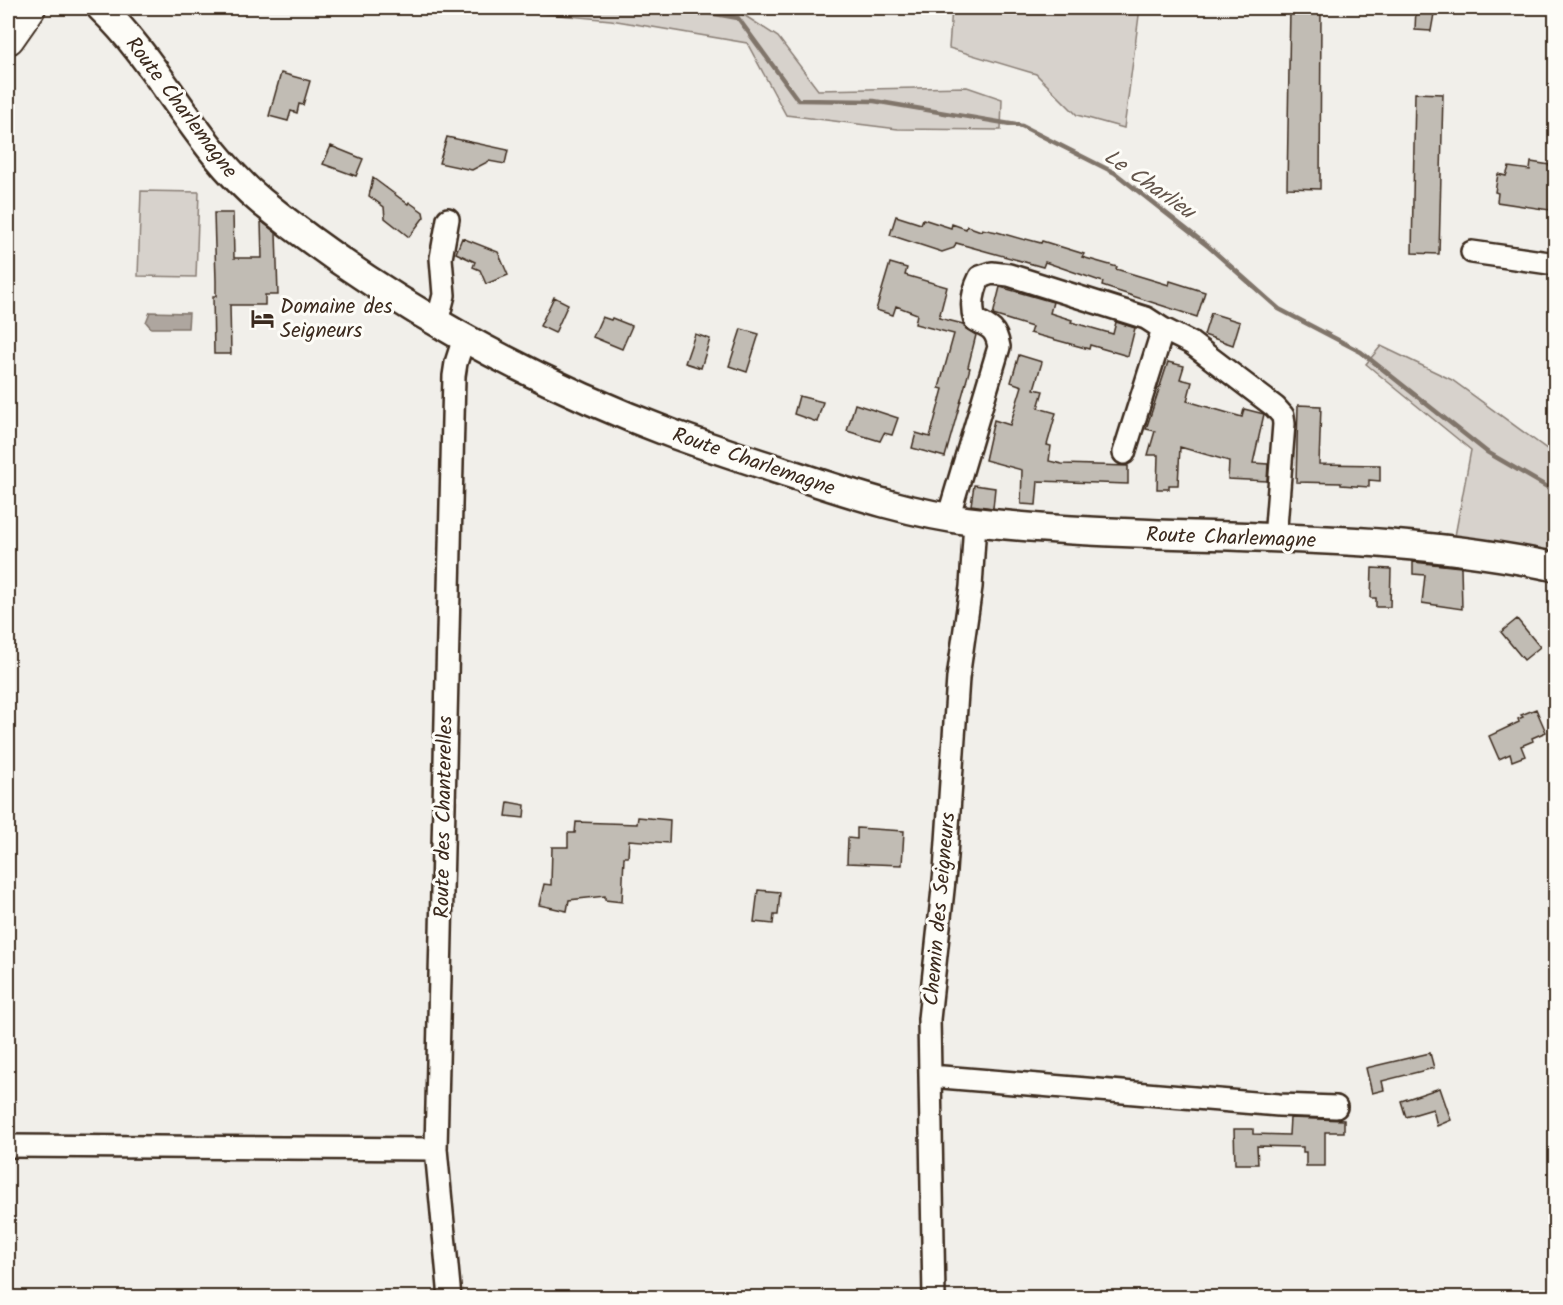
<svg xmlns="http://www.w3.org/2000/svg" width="1563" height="1305" viewBox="0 0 1563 1305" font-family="Kalam,sans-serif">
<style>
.green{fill:#d7d2cc;stroke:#897e75;stroke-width:1.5}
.water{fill:#aea69f;stroke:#80746b;stroke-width:1.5}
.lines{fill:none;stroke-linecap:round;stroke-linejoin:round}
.stream{stroke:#80746b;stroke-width:4.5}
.building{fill:#c1bcb4;stroke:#3b2a1e;stroke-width:1.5}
.minor-casing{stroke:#3b2a1e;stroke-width:26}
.major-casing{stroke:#3b2a1e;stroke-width:32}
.highway-casing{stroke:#3b2a1e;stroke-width:36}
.minor{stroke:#fdfcf7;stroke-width:21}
.major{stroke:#fdfcf7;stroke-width:27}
.highway{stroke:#fdfcf7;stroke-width:32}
.labels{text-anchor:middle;stroke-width:6;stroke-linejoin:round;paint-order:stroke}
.street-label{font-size:21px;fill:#3b2a1e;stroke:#fdfcf7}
.poi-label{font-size:21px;fill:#3b2a1e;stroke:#fdfcf7;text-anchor:start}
.water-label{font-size:22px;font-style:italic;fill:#63554b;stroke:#fdfcf7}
</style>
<rect width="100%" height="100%" fill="#f1efea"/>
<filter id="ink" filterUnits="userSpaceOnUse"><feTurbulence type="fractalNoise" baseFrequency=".0167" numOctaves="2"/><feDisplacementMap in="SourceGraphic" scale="12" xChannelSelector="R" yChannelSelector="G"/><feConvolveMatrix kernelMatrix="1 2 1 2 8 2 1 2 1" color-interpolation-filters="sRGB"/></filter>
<g filter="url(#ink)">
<path class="green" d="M485,8H733L778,37L818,90L967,87L1002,99L1001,130L898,129L786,115L747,43L611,20Z
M952,8H1140L1124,128L1077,115L1036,74L949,48Z
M141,191L199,192L196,277L138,276Z
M1381,346L1452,380L1555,455V557L1455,536L1471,450L1366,364Z"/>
<path class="water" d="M150,312L189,313L188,328H151L146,322Z"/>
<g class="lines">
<path class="stream" d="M656,8L687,9L738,18L798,100L874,101L1022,126L1115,173L1209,247L1279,309L1361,352L1487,452L1556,492"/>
</g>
<path class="building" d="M1290,8H1321L1320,189L1287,188Z
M1416,8H1435L1431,31L1415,30Z
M281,73L310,81L303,105L299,104L297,113L291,111L288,121L269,116Z
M1415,93L1443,94L1439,254L1412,253Z
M447,137L508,150L505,164L489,161L472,170L439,163Z
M331,146L363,159L356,176L323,164Z
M1531,162L1556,166V211L1497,202L1498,193L1495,192L1498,174L1506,176L1509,167L1530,170Z
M373,178L408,204L409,202L423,212L424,217L409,237L385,218L384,207L369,196Z
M214,213H233L234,258H262L261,221L276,233L278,295H265V305H230L231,354H214L213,296H216V281Z
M896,216L921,224L923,219L951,228L952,224L966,229L967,226L981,231L982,229L997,232L1025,240L1026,239L1041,243L1042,241L1084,254L1082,257L1117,267L1116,269L1169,285L1170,281L1205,292L1197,317L1102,286L1103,282L1045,262L1043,267L956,243L954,248L942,252L890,235Z
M462,238L498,252L508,275L486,284L480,270L473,267L475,262L456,253Z
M890,263L907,268L905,275L947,287L939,318L963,324L966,329L976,335L968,367L970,368L945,457L912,448L916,433L930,437L943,389L939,388L954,334L915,324L917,314L896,306L893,315L876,310Z
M1000,287L1053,302L1050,313L1072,320L1071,322L1113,334L1116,322L1135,328L1128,356L1090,345L1089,349L1030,333L1032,327L993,315Z
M554,297L568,304L555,333L540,326Z
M1211,313L1240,322L1233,345L1204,335Z
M602,317L611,320L612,318L632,326L622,349L593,337Z
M741,329L759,334L747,372L729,366Z
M695,334L710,339L701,368L685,363Z
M1019,355L1042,362L1034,389L1043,391L1038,408L1056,413L1047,445L1051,446L1049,461L1062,464L1128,466V484L1038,481L1036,505L1021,504L1022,470L985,460L994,420L1010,425L1022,386L1011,382Z
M1168,362L1184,366L1180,379L1192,382L1187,401L1242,417L1244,409L1264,414L1253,463L1268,464L1267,481L1228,479L1229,461L1180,447L1178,485H1169V489H1157L1158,455H1148L1155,431L1146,429Z
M799,396L823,402L817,422L794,414Z
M855,404L898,418L892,435L884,433L880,441L847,431Z
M1298,405L1321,406L1319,464L1380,465V481L1369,480V487L1341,485V483L1296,482Z
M974,485L995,488L993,508L971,505Z
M1413,562L1461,567L1462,609L1422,603L1425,575L1413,574Z
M1372,568L1391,569L1390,607H1376V598H1371Z
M1517,619L1540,647L1524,660L1501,632Z
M1536,709L1546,732L1532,738L1533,741L1521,746L1525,756L1512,761L1510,754L1499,759L1489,736L1519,722L1518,719L1523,717L1521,715Z
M508,802L525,805L524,818L506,816Z
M638,817L670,820L669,843L629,840L628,857H624L622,902L605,900V896L569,900L567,911L539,905L544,884L551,885L552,847H568V833H575L576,822L637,824Z
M857,828L904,831L902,865L847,863L848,838L857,839Z
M758,890L780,892L778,915H774L773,924L754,922Z
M1430,1053L1434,1068L1382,1081L1384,1090L1372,1093L1366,1068Z
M1440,1088L1451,1120L1437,1126L1433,1109L1406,1117L1401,1101Z
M1290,1118L1344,1120V1132H1325V1166H1306V1152H1303V1147L1257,1146L1258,1164H1235L1234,1129H1253V1134L1289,1135Z"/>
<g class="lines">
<defs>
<path id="minor" d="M1472,252L1556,264
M437,322L444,295L441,258L448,219
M1124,453L1163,329
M948,518L999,347C996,329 990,327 975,320C970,305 973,291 980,277L992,273L1009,275L1146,318L1163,329L1191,343L1275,407L1283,416L1284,424L1275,539
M930,1076L1279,1105L1336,1107
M8,1146L436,1149
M450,1298L436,1149L454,376L456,363L464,338
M934,1298L929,1019L945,871L958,678L971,587L975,522"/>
<path id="major" d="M101,8C162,66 196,148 262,202C382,300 528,380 673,434C706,446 740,457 773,468C840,490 908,514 978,522C1170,544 1366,526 1556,567"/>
<path id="highway" d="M8,38L29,8"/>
</defs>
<use href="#minor" class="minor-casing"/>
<use href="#major" class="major-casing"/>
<use href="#highway" class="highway-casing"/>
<use href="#minor" class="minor"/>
<use href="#major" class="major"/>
<use href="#highway" class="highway"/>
</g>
</g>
<defs>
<symbol id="hotel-bare" viewBox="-9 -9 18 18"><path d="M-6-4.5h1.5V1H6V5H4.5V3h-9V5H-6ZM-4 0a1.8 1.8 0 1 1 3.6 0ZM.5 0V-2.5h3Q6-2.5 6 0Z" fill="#3b2a1e" stroke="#fdfcf7" stroke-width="2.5" paint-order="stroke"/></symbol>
</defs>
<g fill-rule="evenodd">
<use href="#hotel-bare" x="246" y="302" width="33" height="33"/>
</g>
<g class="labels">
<g class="street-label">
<text transform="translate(182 107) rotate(53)" y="7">Route Charlemagne</text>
<text transform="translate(754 461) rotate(19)" y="7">Route Charlemagne</text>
<text transform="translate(1231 537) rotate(2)" y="7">Route Charlemagne</text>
<text transform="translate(443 817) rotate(-89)" y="7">Route des Chanterelles</text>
<text transform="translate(939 909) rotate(-85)" y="7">Chemin des Seigneurs</text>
</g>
<g class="poi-label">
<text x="280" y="313">Domaine des<tspan x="280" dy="24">Seigneurs</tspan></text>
</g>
<g class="water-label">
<text transform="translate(1150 183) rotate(35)" y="8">Le Charlieu</text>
</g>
</g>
<rect width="1563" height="1305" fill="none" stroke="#fdfcf7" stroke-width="30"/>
<rect x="15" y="15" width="1533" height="1275" fill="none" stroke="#3b2a1e" stroke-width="2" filter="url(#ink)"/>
</svg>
